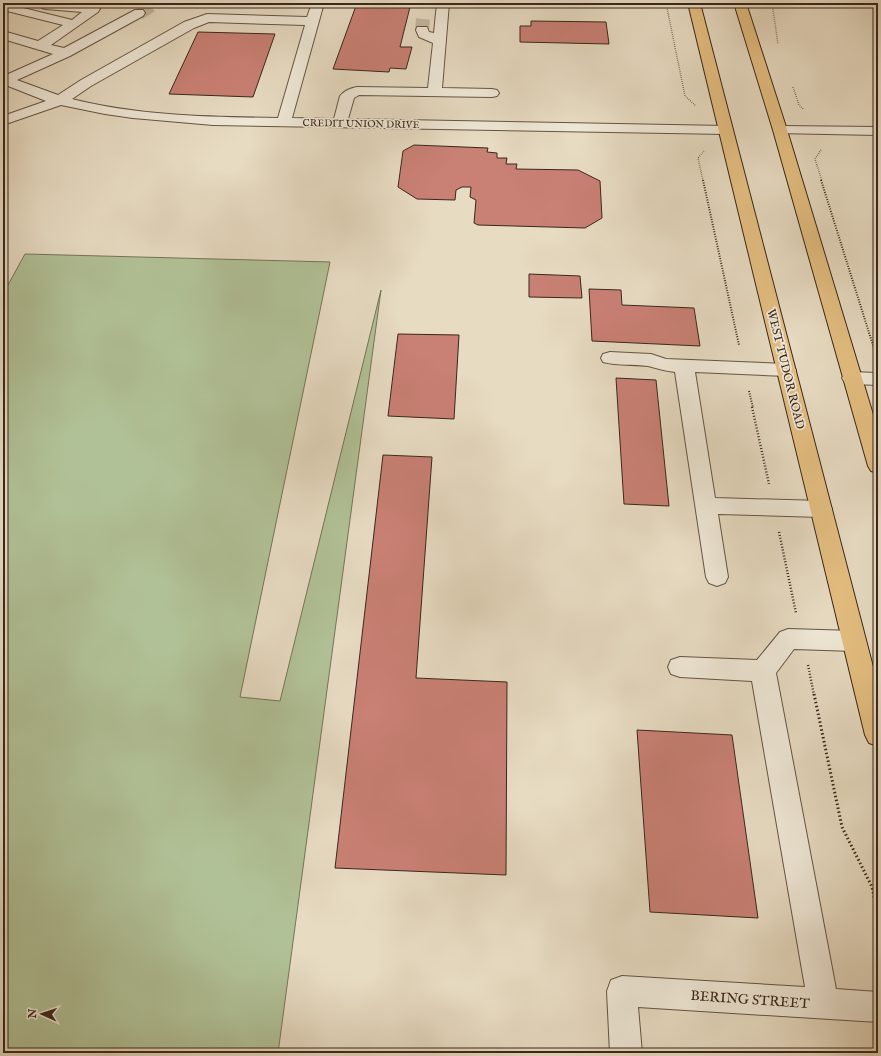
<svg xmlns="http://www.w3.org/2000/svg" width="881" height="1056" viewBox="0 0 881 1056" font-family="'IM FELL English',serif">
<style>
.green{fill:#b1c197;stroke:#767458}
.building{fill:#c98075;stroke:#3a271a}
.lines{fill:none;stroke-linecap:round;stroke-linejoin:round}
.minor-tunnel{stroke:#c4b7a0;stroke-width:14;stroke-dasharray:14 7;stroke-linecap:butt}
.minor-casing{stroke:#655444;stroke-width:2}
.major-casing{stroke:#3a271a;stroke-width:2}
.path-far3{stroke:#3a271a;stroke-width:1.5;stroke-dasharray:0.5 1.5;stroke-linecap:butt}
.path-far2{stroke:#3a271a;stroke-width:2;stroke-dasharray:1 1.5;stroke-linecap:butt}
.path-far1{stroke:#3a271a;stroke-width:2.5;stroke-dasharray:1 2;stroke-linecap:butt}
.path{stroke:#3a271a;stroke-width:3;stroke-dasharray:1.5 2.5;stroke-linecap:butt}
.minor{fill:#efe8d7;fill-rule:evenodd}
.major{fill:#e4be81;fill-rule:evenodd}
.labels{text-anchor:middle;stroke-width:3.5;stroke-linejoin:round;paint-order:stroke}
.far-street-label{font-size:10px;fill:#3a271a;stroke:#efe8d7}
.street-label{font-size:12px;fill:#3a271a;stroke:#efe8d7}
.near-street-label{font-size:14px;fill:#3a271a;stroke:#efe8d7}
</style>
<rect width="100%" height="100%" fill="#e7dbc2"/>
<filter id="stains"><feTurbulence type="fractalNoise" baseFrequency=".005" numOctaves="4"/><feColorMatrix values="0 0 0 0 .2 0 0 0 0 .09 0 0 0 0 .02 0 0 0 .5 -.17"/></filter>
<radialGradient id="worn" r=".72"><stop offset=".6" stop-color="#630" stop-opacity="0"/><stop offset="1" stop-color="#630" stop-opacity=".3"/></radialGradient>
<path class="green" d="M25,254L330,262L240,697L280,701L381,290L278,1053H3V294Z"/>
<path class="building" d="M357,3H411L400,47H412L406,69L390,68L389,72L333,69Z
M531,21L606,22L609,44L520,42V26H531Z
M198,32L275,34L253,97L169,94Z
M414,145L488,148L487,152L497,153V158H507L506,164H517L516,169L578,170L600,181L602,218L585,228L478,225L474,223L476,200L470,197L471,187H462L456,190L455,200L417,199L398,187L403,151Z
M529,274L580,276L582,298L529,297Z
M589,289L621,290L622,305L694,308L700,346L592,341Z
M398,334L459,335L454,419L388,416Z
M616,378L656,380L669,506L624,504Z
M383,455L432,457L416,678L507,682L506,875L335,868Z
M637,730L732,735L758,918L650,912Z"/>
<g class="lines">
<path class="minor-tunnel" d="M139,13L155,3
M422,30L423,19"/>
<defs>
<path id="minor" d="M3,3L72,20L82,12L46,9L42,8L40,5L41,3H67L98,6L100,9L98,12L51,45L64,48L135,10H143L145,13L143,16L70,56L17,80L58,95L81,80L184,22L207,14L307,17L312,3H324L292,118L334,119L340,96C344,91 351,88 357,87L428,88L433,43L419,37L416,30L417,27H427L429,32L434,33L437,3H449L442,88L492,89L497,90L499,93L497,96L492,97L359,95L354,98L348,119L726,126L731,127L733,130L731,133L726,134L213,125L133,118L105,114L61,105L3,125V116L46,101L3,84V74L6,75L53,54L3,39V31L38,41L63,25L3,10ZM209,22L305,25L278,118C210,117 139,116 72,99L91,86L194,28Z
M780,126L878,127V135L775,133L773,130L775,127Z
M610,352L651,354L666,359L786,364L793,366L796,370L793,374L786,376L695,372L715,498L821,501L829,503L832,509L829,515L821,517L718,514L728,577L725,583L717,586L709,583L706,577L675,372C665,371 657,368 648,366C633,364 618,366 603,362L601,358L603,354Z
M852,372L878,373V385L852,384L845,383L842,378L845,373Z
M788,629L854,631L863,634L866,641L863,648L854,651L794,649L776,673L836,989L878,992V1022L638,1007L642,1053H610L607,991L611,980L622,976L805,987L752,681L680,677L671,674L668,667L671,660L680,657L757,660L780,632Z"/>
<path id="major" d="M688,3H700L878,686V746L869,743L865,735Z
M734,3H746L787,130L878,431V473L871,471L868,466L773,130Z"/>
</defs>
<use href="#minor" class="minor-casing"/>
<use href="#major" class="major-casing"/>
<path class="path-far3" d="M666,3L685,96L696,106
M772,3L778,44
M793,87L799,105L803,109
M821,150L815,159L822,181
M703,181L698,158L704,151"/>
<path class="path-far2" d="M703,180L739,345
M821,180L877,358
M749,391L753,408"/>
<path class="path-far1" d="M752,407L769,484
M779,532L796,613
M808,665L814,695"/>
<path class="path" d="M814,694L842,827L872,887L878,915"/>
<use href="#minor" class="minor"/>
<use href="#major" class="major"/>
</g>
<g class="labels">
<g class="far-street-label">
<text transform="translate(361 123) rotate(1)" y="4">CREDIT UNION DRIVE</text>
</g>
<g class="street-label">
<text transform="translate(786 369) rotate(76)" y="4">WEST TUDOR ROAD</text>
</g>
<g class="near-street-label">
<text transform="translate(750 999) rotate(4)" y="5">BERING STREET</text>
</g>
</g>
<rect width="881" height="1056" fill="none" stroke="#e7dbc2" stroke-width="16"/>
<rect x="4" y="4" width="873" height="1048" fill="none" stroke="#3a271a" stroke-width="2"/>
<rect x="8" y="8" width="865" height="1040" fill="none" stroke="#3a271a"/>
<g transform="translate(42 1014) rotate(273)" stroke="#efe8d7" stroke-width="3" paint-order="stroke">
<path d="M0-3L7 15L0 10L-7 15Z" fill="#3a271a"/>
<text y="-6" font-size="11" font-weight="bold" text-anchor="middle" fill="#3a271a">N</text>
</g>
<rect width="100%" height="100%" filter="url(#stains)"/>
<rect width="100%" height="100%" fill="url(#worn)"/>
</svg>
